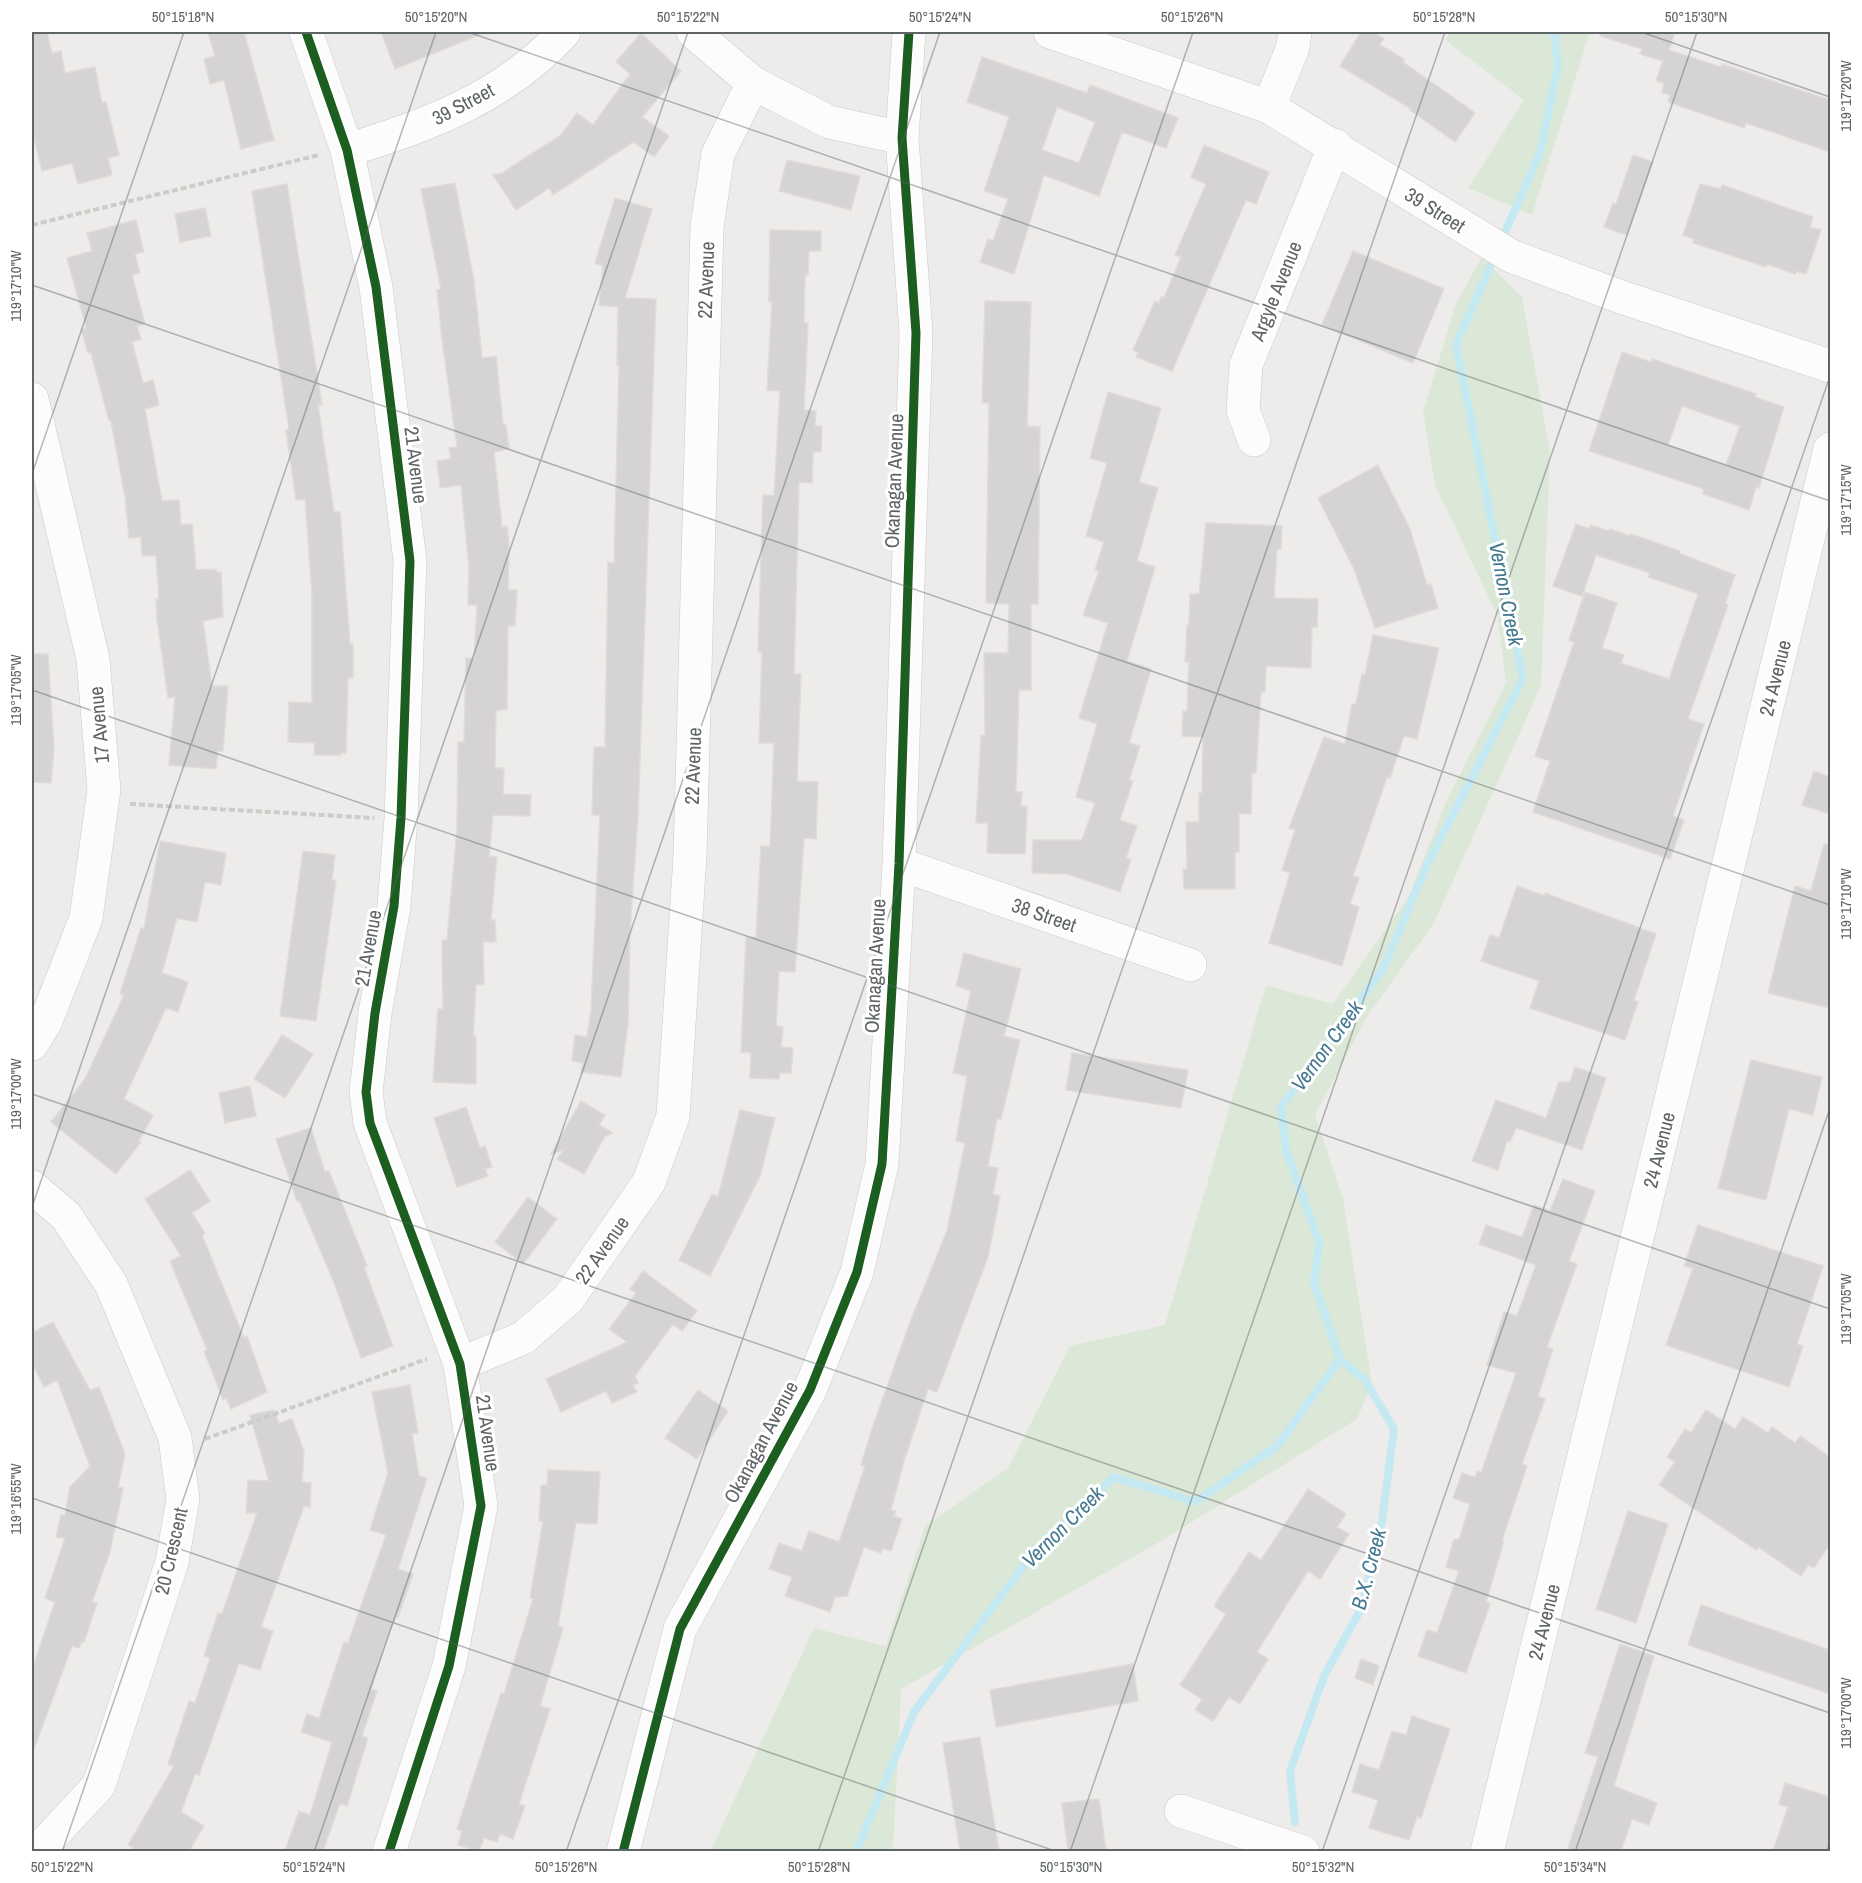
<svg xmlns="http://www.w3.org/2000/svg" width="1862" height="1883" viewBox="0 0 1862 1883" font-family="'Archivo Narrow',sans-serif">
<style>
.green{fill:#dce8d7}
.lines{fill:none;stroke-linecap:round;stroke-linejoin:round}
.stream{stroke:#c4e9f3;stroke-width:8}
.building{fill:#d5d3d3;stroke:#dedbd9;stroke-width:1.5;fill-rule:evenodd}
.minor-casing{stroke:#cbcaca;stroke-width:34}
.path{stroke:#cacecb;stroke-width:4;stroke-dasharray:6 3;stroke-linecap:butt}
.minor{stroke:#fcfcfc;stroke-width:33}
.cycleway-casing{stroke:#fff;stroke-width:13}
.cycleway{stroke:#1b5e20;stroke-width:9}
.ticks{fill:none;stroke:#5f6467;stroke-width:1.5;stroke-opacity:0.45}
.labels{text-anchor:middle;stroke-width:6;stroke-linejoin:round;paint-order:stroke}
.street-label{font-size:20px;fill:#5f6467;stroke:#fff}
.water-label{font-size:21px;font-style:italic;fill:#44788f;stroke:#fff}
.neatline{fill:none;stroke:#5f6467;stroke-width:2}
.ticks-label{font-size:15px;text-anchor:middle;fill:#5f6467}
</style>
<rect width="100%" height="100%" fill="#eeecea"/>
<path class="green" d="M1450,32H1590L1532,215L1468,188L1524,100L1445,40Z
M1482,257L1522,297L1550,451L1541,686L1434,923L1368,1015L1315,1115L1343,1199L1372,1384L1357,1419L1168,1537L901,1689L893,1851L710,1852L814,1628L886,1646L925,1526L1008,1468L1070,1346L1165,1325L1266,985L1333,1004L1409,896L1446,802L1506,683L1498,617L1435,485L1423,412L1456,303Z"/>
<g class="lines">
<path class="stream" d="M1501,241L1540,153L1558,65L1554,32
M1340,1359L1314,1283L1319,1241L1286,1151L1281,1107L1383,969L1427,865L1523,678L1456,345L1495,255
M1295,1822L1290,1771L1325,1674L1361,1609L1382,1521L1394,1429L1365,1380L1340,1359
M856,1852L914,1712L1037,1548L1114,1477L1195,1502L1277,1446L1340,1359"/>
</g>
<path class="building" d="M32,32H47L52,53L61,51L65,73L95,67L102,103L106,102L119,155L108,158L112,175L78,184L72,163L42,171L32,129Z
M208,32H244L274,140L241,149L224,80L210,84L204,59L215,56Z
M381,32H486L395,69Z
M1361,32H1372L1384,38L1380,45L1404,59L1403,62L1475,113L1455,142L1410,110L1411,109L1340,66Z
M1600,32H1675L1669,50L1721,67L1722,64L1830,100V152L1746,123L1744,128L1668,102L1670,95L1662,93L1664,83L1656,81L1663,61L1640,54L1642,49L1600,36Z
M641,33L681,71L642,117L669,136L654,157L633,142L553,195L549,188L516,210L493,175L502,173L561,135L577,113L593,125L630,74L616,62Z
M982,57L1087,93L1090,85L1178,118L1166,148L1122,132L1099,196L1044,175L1014,274L980,262L988,239L993,241L1008,199L984,191L1009,117L967,102ZM1057,107L1095,122L1079,163L1042,150Z
M1204,145L1269,172L1256,204L1246,200L1172,371L1136,357L1138,352L1133,350L1155,301L1159,303L1161,297L1164,298L1181,257L1175,255L1206,184L1191,177Z
M1633,155L1653,162L1627,235L1604,227L1613,203L1616,204Z
M787,160L860,176L851,210L779,191Z
M455,183L474,281L482,358L496,356L503,425L506,424L509,449L494,452L502,527L507,526L509,546L508,590H517L515,626H508L507,709L496,711L495,768H504L503,794L531,795L530,816L493,815L489,856L497,857L491,920H495L496,942H483L484,984L476,985L473,1036H476V1084L433,1082L438,1009H443L442,940H447L457,829L458,742H464L466,658H474L477,605H468L469,567L461,485L440,488L437,461L451,459L449,448L457,447L442,340L437,290L441,289L421,189Z
M287,184L322,405H318L334,512H340L350,644H353V678H348L346,753H341V755H314L315,743L288,742L289,702L312,703V594L305,499L296,500L286,430L289,429L252,191Z
M1700,184L1721,189L1722,185L1813,217L1810,227L1821,230L1806,274L1796,271L1795,274L1767,264L1766,267L1693,243L1694,239L1683,235Z
M615,198L652,209L625,298L656,299L638,817L630,930L628,1024L621,1077L581,1072L583,1063L572,1061L575,1035L587,1037L591,1010L600,815H592L594,747H605L608,562L614,563L619,365H617L618,307L599,305L603,266L595,263Z
M205,208L211,236L180,242L175,214Z
M136,220L144,252L135,254L140,273L132,275L145,324L137,326L141,339L132,342L143,383L153,380L159,405L145,409L162,501L179,500L181,525L192,524L196,570L216,569V572H221L223,617L203,621L212,686H228L223,751H218L216,769L169,765L175,697L168,698L157,619L156,599H159L156,555L142,556L141,537L129,538L125,497L111,421H109L91,353H88L81,329H86L85,323L67,258L92,251L87,233Z
M770,230L821,231V251H809L808,275H805L804,323H808L804,410L816,411L815,426H822L821,452H813L812,483L799,482L794,674H801L797,781L818,782L816,839L804,838L795,972L779,971L776,1026L783,1027L781,1047L793,1048L791,1073H780L779,1079L750,1078L751,1053L741,1052L746,937H756L761,846L770,847L774,743H759L762,652H758L763,495L774,496L780,391L767,390L772,302H769Z
M1353,251L1444,289L1413,363L1322,325Z
M985,301L1031,302L1027,426L1040,427L1038,604H1031V690H1019L1016,792H1022L1021,806H1027L1025,854L987,853L988,823H976L981,735L985,736L984,653H1008L1009,604L986,603L989,403H982Z
M1622,352L1651,362L1652,359L1756,394L1755,397L1784,407L1759,488L1756,487L1749,510L1703,494L1704,489L1589,451ZM1682,406L1740,426L1726,465L1668,445Z
M1108,392L1161,408L1139,482L1158,488L1137,561L1155,567L1127,661L1151,669L1129,743L1140,746L1129,780L1133,781L1120,820L1137,826L1126,858L1131,859L1120,892L1068,874L1032,873L1033,840H1082L1095,803L1076,797L1097,724L1079,718L1108,623L1083,615L1099,571L1095,570L1104,542L1086,536L1107,463L1090,458Z
M1378,465L1410,529L1427,585L1431,584L1438,608L1375,628L1354,569L1318,498Z
M1206,523L1282,526L1281,549H1277L1274,598L1318,599L1317,627H1312L1311,668L1266,666L1265,692H1261L1256,773H1252L1251,814L1239,813V852L1235,853V889H1184L1183,869H1187L1186,822H1199V793H1202L1203,737L1182,736L1183,711H1187L1189,662H1185L1187,625H1189L1190,594H1199Z
M1576,524L1590,529L1591,525L1609,531L1610,529L1630,536L1631,534L1680,551L1679,553L1735,575L1725,604L1728,605L1688,719L1704,724L1673,816L1684,820L1670,859L1533,812L1550,761L1535,756L1574,642L1569,640L1585,592L1617,603L1602,648L1624,655L1621,663L1669,679L1698,594L1648,577L1650,573L1596,555L1582,596L1553,586Z
M1373,635L1439,648L1417,739L1404,736L1390,778L1387,777L1353,876L1359,878L1350,904L1359,907L1342,966L1269,943L1290,873L1282,870L1295,830L1289,828L1324,737L1345,744L1352,704H1356L1362,674L1365,675Z
M32,654H48L54,749L51,783L32,782Z
M1814,771L1830,777V814L1802,805Z
M160,841L226,853L221,885L205,882L197,922L177,918L162,973L188,982L178,1012L166,1008L124,1099L153,1115L139,1141L141,1142L116,1174L51,1122L85,1079L124,995L120,994L141,928L144,929Z
M1824,844L1830,845V1008L1768,993L1795,886L1811,891Z
M303,851L335,855L332,880H336L316,1021L280,1016Z
M1517,886L1545,896V893L1656,934L1634,1000L1638,1002L1625,1040L1530,1008L1539,981L1481,961L1490,935L1499,938Z
M964,953L1021,969L1004,1036L1020,1040L1001,1119H997L988,1166L998,1168L993,1194L1000,1196L988,1257L937,1392L928,1389L904,1461L891,1510L896,1511L894,1516L902,1519L891,1551L882,1548L881,1553L864,1547L847,1596L835,1597L830,1612L785,1596L792,1577L769,1569L779,1543L802,1551L809,1531L839,1542L865,1466L861,1465L873,1426L910,1322L947,1231L965,1143L956,1141L967,1076L953,1073L971,991L956,986Z
M282,1035L313,1054L285,1098L254,1079Z
M1072,1053L1188,1070L1181,1108L1066,1090Z
M1751,1060L1822,1077L1813,1115L1789,1109L1766,1200L1718,1188Z
M1575,1067L1606,1078L1582,1150L1516,1128L1510,1142L1507,1141L1498,1170L1472,1161L1496,1100L1546,1118L1559,1082H1570Z
M250,1086L256,1116L225,1123L219,1093Z
M581,1101L605,1115L599,1125L613,1133L605,1136L584,1174L557,1159L564,1150L551,1154Z
M466,1107L480,1148L485,1146L492,1167L485,1169L488,1176L457,1187L434,1118Z
M740,1110L775,1118L760,1176L710,1276L679,1260L712,1194L718,1197Z
M311,1128L325,1172L329,1171L367,1266L364,1267L393,1346L361,1358L333,1280L299,1200L297,1201L276,1139Z
M190,1170L210,1201L192,1213L205,1233L202,1235L244,1338L247,1336L267,1392L231,1409L226,1398L223,1400L204,1351L207,1350L170,1261L181,1256L145,1199Z
M1563,1179L1595,1191L1569,1261L1577,1264L1547,1347L1553,1349L1538,1396L1545,1399L1522,1464L1527,1466L1502,1540L1504,1541L1486,1602L1490,1604L1466,1673L1418,1656L1427,1630L1437,1633L1459,1571L1446,1567L1454,1539L1459,1540L1470,1504L1453,1498L1462,1473L1475,1477L1477,1471L1481,1473L1516,1373L1487,1365L1504,1312L1517,1316L1536,1265L1479,1244L1486,1225L1522,1237L1534,1205L1550,1211Z
M528,1197L557,1219L523,1264L495,1242Z
M1698,1225L1823,1266L1797,1344L1803,1346L1789,1387L1666,1345L1693,1268L1684,1266Z
M643,1271L697,1311L682,1331L673,1324L635,1376L638,1383L633,1385L637,1392L612,1403L606,1391L561,1412L546,1379L627,1342L609,1329L636,1293L630,1289Z
M53,1322L90,1390L99,1387L125,1454L118,1487L123,1488L110,1552L92,1602L97,1603L84,1642L82,1641L79,1648L72,1646L34,1749H32V1670L55,1602L45,1598L65,1538L56,1537L61,1515H65L70,1487L90,1466L57,1380L44,1387L32,1363V1333Z
M410,1385L418,1433L412,1434L419,1476L427,1478L398,1569L413,1574L398,1617H396L388,1635L371,1689L377,1691L362,1736L368,1738L347,1806L340,1803L323,1851H285L299,1811L310,1815L332,1742L301,1732L307,1714L319,1718L344,1642L348,1643L386,1535L370,1530L388,1473L372,1392Z
M698,1390L728,1411L697,1459L665,1438Z
M274,1410L279,1423L292,1419L304,1451L302,1482L311,1483L310,1507L304,1506L261,1627L273,1631L260,1670L239,1663L199,1775L195,1774L181,1812L204,1826L189,1851H138L128,1845L174,1766L168,1764L189,1701L195,1703L210,1658L204,1656L218,1613L222,1614L257,1513H246L248,1480L269,1481L250,1415Z
M1706,1410L1735,1429L1743,1417L1768,1433L1772,1427L1795,1443L1800,1436L1830,1457V1544L1814,1568L1808,1565L1801,1576L1758,1547L1756,1550L1659,1485L1675,1462L1667,1457L1685,1429L1691,1433Z
M548,1470L600,1472L597,1524L576,1523L558,1626L563,1628L540,1706L550,1709L519,1804L525,1806L513,1839L500,1834L497,1842L484,1838L479,1851L458,1845L462,1831L457,1829L501,1693L504,1694L533,1599L530,1598L543,1522L539,1521L541,1485H547Z
M1308,1489L1346,1514L1337,1527L1349,1534L1320,1579L1308,1571L1289,1601L1257,1652L1268,1659L1240,1704L1229,1697L1213,1721L1195,1710L1202,1699L1180,1685L1226,1614L1214,1606L1249,1552L1261,1560Z
M1628,1511L1668,1524L1636,1623L1596,1609Z
M1701,1605L1830,1650V1694L1688,1645Z
M1620,1644L1654,1656L1614,1786L1657,1803L1649,1825L1632,1819L1621,1851H1567L1598,1757L1585,1753Z
M1361,1659L1379,1666L1373,1685L1355,1678Z
M1133,1664L1138,1701L996,1727L990,1690Z
M1412,1716L1450,1729L1421,1818L1417,1817L1409,1840L1369,1828L1378,1800L1352,1792L1360,1764L1379,1770L1392,1731L1406,1735Z
M980,1737L999,1851H960L943,1743Z
M1785,1783L1830,1797V1851H1773L1788,1807L1779,1804Z
M1099,1799L1106,1851H1068L1062,1803Z"/>
<g class="lines">
<defs>
<path id="minor" d="M306,32L347,150L376,287L410,561L401,818L394,906L375,1013L366,1092L370,1123L460,1364L481,1506L449,1666L389,1852
M693,32L753,83L829,122L902,138
M1050,32L1269,107L1511,256L1621,297L1830,366
M1269,107L1293,47L1295,32
M347,150C428,126 506,96 564,32
M32,399L93,659L104,790L86,918L46,1021L32,1044
M1254,440L1243,410L1246,365L1335,145
M899,864L1190,965
M32,1187L66,1216L111,1284L175,1438L183,1499L172,1562L99,1785L37,1852
M460,1364L523,1338L568,1299L649,1182L673,1116L690,856L707,227L718,154L753,83
M1181,1811L1303,1852
M623,1852L680,1629L810,1390L857,1272L882,1164L899,864L916,333L902,138L909,32
M1487,1852L1830,449"/>
</defs>
<use href="#minor" class="minor-casing"/>
<path class="path" d="M32,225L319,155
M130,804L374,818
M205,1439L427,1359"/>
<use href="#minor" class="minor"/>
<defs>
<path id="cycleway" d="M306,32L347,150L376,287L410,561L401,818L394,906L375,1013L366,1092L370,1123L460,1364L481,1506L449,1666L389,1852
M623,1852L680,1629L810,1390L857,1272L882,1164L899,864L916,333L902,138L909,32"/>
</defs>
<use href="#cycleway" class="cycleway-casing"/>
<use href="#cycleway" class="cycleway"/>
</g>
<path class="ticks" d="M468,32L1830,501M1641,32L1830,97M32,285L1830,905M32,474L184,32M32,690L1830,1309M32,1094L1830,1713M32,1207L436,32M32,1498L1058,1852M62,1852L688,32M314,1852L940,32M566,1852L1193,32M818,1852L1445,32M1070,1852L1697,32M1322,1852L1830,376M1575,1852L1830,1108M1827,1852L1830,1841"/>
<g class="labels">
<g class="street-label">
<text transform="translate(463 104) rotate(-28)" y="7">39 Street</text>
<text transform="translate(1435 210) rotate(32)" y="7">39 Street</text>
<text transform="translate(706 280) rotate(-88)" y="7">22 Avenue</text>
<text transform="translate(1276 291) rotate(-68)" y="7">Argyle Avenue</text>
<text transform="translate(416 465) rotate(83)" y="7">21 Avenue</text>
<text transform="translate(894 481) rotate(-88)" y="7">Okanagan Avenue</text>
<text transform="translate(1775 678) rotate(-76)" y="7">24 Avenue</text>
<text transform="translate(99 725) rotate(-95)" y="7">17 Avenue</text>
<text transform="translate(693 766) rotate(-88)" y="7">22 Avenue</text>
<text transform="translate(1044 915) rotate(19)" y="7">38 Street</text>
<text transform="translate(368 948) rotate(-80)" y="7">21 Avenue</text>
<text transform="translate(875 966) rotate(-87)" y="7">Okanagan Avenue</text>
<text transform="translate(1659 1150) rotate(-76)" y="7">24 Avenue</text>
<text transform="translate(602 1250) rotate(-55)" y="7">22 Avenue</text>
<text transform="translate(488 1433) rotate(82)" y="7">21 Avenue</text>
<text transform="translate(761 1442) rotate(-62)" y="7">Okanagan Avenue</text>
<text transform="translate(171 1551) rotate(-77)" y="7">20 Crescent</text>
<text transform="translate(1544 1622) rotate(-76)" y="7">24 Avenue</text>
</g>
<g class="water-label">
<text transform="translate(1506 594) rotate(79)" y="7">Vernon Creek</text>
<text transform="translate(1327 1046) rotate(-54)" y="7">Vernon Creek</text>
<text transform="translate(1063 1527) rotate(-45)" y="7">Vernon Creek</text>
<text transform="translate(1369 1569) rotate(-75)" y="7">B.X. Creek</text>
</g>
</g>
<rect width="1862" height="1883" fill="none" stroke="#ffffff" stroke-width="66"/>
<rect x="33" y="33" width="1796" height="1817" class="neatline"/>
<g class="ticks-label">
<text x="183" y="22">50°15'18"N</text>
<text x="436" y="22">50°15'20"N</text>
<text x="688" y="22">50°15'22"N</text>
<text x="940" y="22">50°15'24"N</text>
<text x="1192" y="22">50°15'26"N</text>
<text x="1444" y="22">50°15'28"N</text>
<text x="1696" y="22">50°15'30"N</text>
<text transform="translate(1846 96) rotate(-90)" y="5">119°17'20"W</text>
<text transform="translate(16 286) rotate(-90)" y="5">119°17'10"W</text>
<text transform="translate(1846 500) rotate(-90)" y="5">119°17'15"W</text>
<text transform="translate(16 690) rotate(-90)" y="5">119°17'05"W</text>
<text transform="translate(1846 904) rotate(-90)" y="5">119°17'10"W</text>
<text transform="translate(16 1094) rotate(-90)" y="5">119°17'00"W</text>
<text transform="translate(1846 1309) rotate(-90)" y="5">119°17'05"W</text>
<text transform="translate(16 1499) rotate(-90)" y="5">119°16'55"W</text>
<text transform="translate(1846 1713) rotate(-90)" y="5">119°17'00"W</text>
<text x="62" y="1872">50°15'22"N</text>
<text x="314" y="1872">50°15'24"N</text>
<text x="566" y="1872">50°15'26"N</text>
<text x="819" y="1872">50°15'28"N</text>
<text x="1071" y="1872">50°15'30"N</text>
<text x="1323" y="1872">50°15'32"N</text>
<text x="1575" y="1872">50°15'34"N</text>
</g>
</svg>
